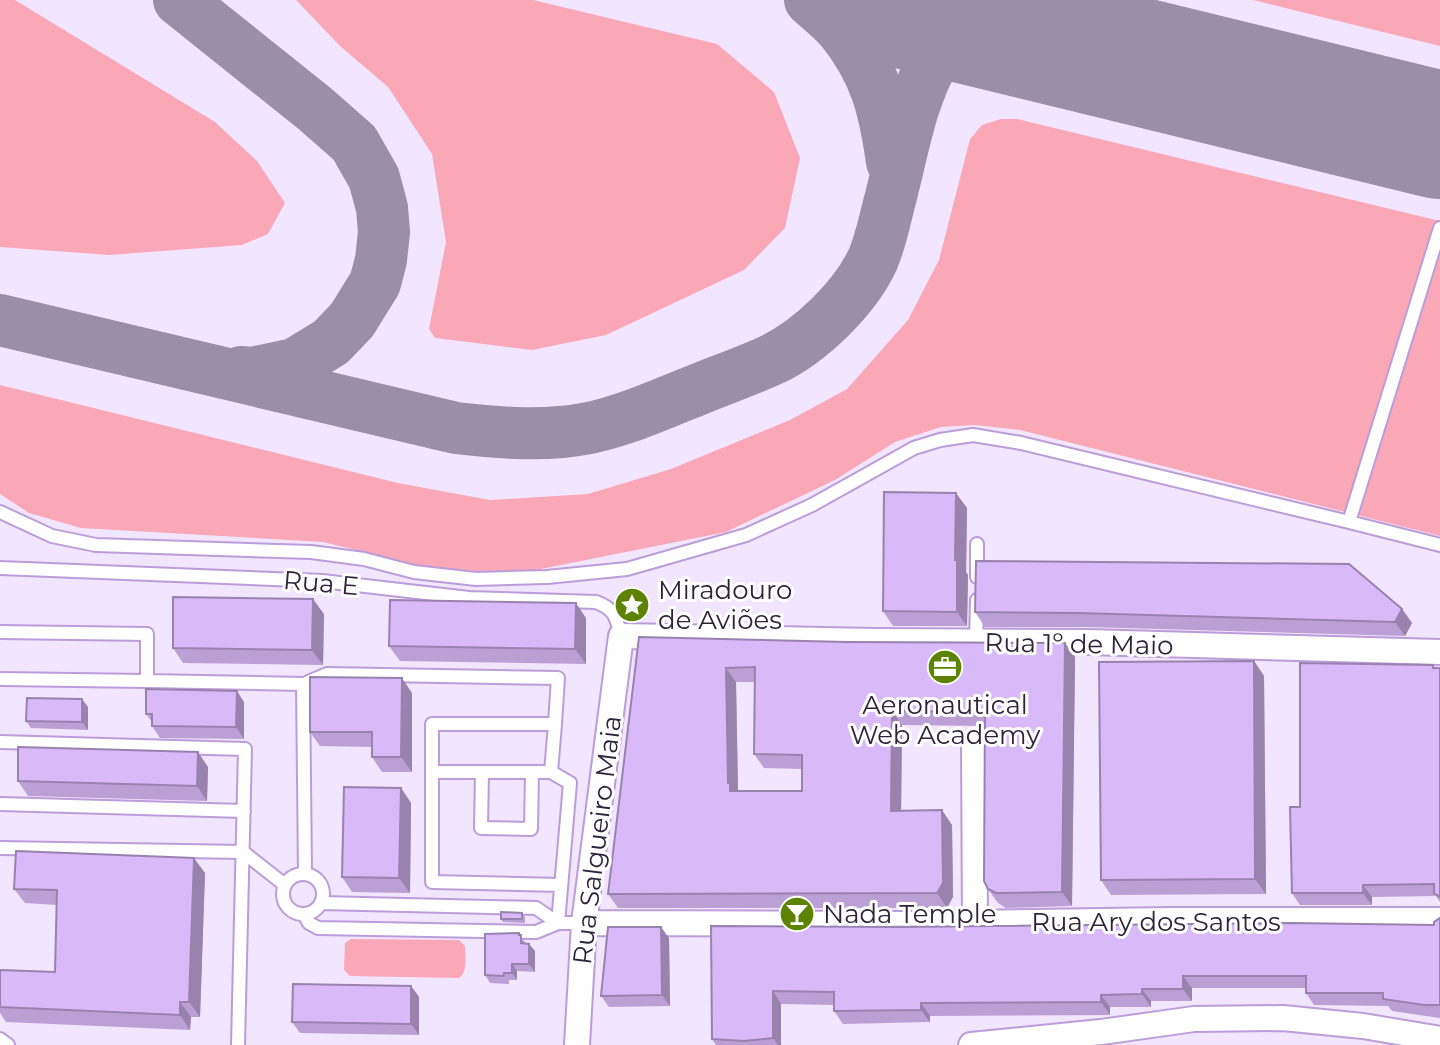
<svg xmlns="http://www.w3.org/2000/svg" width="1440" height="1045" viewBox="0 0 1440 1045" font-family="Montserrat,sans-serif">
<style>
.green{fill:#faa8b8}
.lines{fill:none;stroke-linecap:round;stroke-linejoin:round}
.taxiway{stroke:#9a8ea8;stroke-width:52}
.runway{stroke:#9a8ea8;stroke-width:128}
.lane-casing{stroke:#bb9dda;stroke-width:16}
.street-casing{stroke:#bb9dda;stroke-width:28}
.lane{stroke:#fff;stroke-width:12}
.street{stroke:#fff;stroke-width:24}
.wall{fill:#bba0d6;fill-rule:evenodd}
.shaded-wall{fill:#9882ae}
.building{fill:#d9baf9;stroke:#9882ae;stroke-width:2;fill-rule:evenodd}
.labels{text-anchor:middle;stroke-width:6;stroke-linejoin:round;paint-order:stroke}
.street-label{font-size:26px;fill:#2f233b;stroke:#fff}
.poi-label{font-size:26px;fill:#2f233b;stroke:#fff;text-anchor:start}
</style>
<rect width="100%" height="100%" fill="#f1e5ff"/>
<path class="green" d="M0,0H15L215,122L257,161L285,203L268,234L242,245L109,255L0,247Z
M296,0H533L717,44L774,92L800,158L785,228L744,270L606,335L532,350L435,338L429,329L446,242L432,154L388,87L340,46Z
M1253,0H1440V46L1269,4Z
M1001,119H1017L1440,221V536L1020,430L975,425L941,427L895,442L835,480L726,532L526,572L475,571L421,566L323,542L81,528L29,513L0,494V385L398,483L490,500L588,494L671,469L790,420L847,389L908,320L939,260L970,139L982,125Z
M351,939L459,940L465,946C465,956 468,972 459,978L350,976L344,970L345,943Z"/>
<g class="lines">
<path class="taxiway" d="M179,0L314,108L354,143L374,178L382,208L384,232L381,260L375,283L352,320L331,342L295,364L252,373L241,372
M810,0C821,10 833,19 842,30C876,72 885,111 892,162
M0,320L456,428C500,433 545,437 589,428C624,421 658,405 692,392C718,381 745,372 771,360C810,342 855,298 873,259C881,240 885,219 890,200C903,151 910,100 936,56C950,34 972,16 991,0"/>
<path class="runway" d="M886,0L1440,135"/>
<defs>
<path id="lane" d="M1440,228L1349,522L1440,545
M0,512L52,536L96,545L311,552L364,559L414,572L476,579L547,577L627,569L746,535L812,505L914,448L940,440L973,435L1021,443L1349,522
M0,568L322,581L469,598L596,602C615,609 616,617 621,636
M977,577V544
M0,632L147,634V681L0,679
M976,643L977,600
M147,681L303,684L305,873
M308,682L327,674L558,678L555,724
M0,742L245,749L238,1045
M432,772V724H555L551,772
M482,772L481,828L531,829L532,772H551L570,783L558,923H584
M532,772H432V882L561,885
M0,804L244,811
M0,848L243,852L285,885
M283 894a20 20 0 1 1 40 0a20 20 0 1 1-40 0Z
M304,914L309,923L318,928L536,932L558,923L536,908L321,903
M0,1039L8,1045"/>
<path id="street" d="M974,745L975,923
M584,923L906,924L1171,920H1440
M577,1045L584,923L621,636L874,641L1088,642L1440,652
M971,1045L1101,1032L1194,1019L1283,1018L1363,1026L1440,1039"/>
</defs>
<use href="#lane" class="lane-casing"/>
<use href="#street" class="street-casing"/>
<use href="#lane" class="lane"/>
<use href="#street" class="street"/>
</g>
<path class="wall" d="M967,508L966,572L968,575L967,626H893L883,611Z
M1402,609L1412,623L1405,636L1088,627H985L975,612Z
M324,614L323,665L183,663L173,648Z
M586,618V664L400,661L389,646Z
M639,637L847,642L1065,643L1075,657L1072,906L1006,908L998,903L988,889L985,726L902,725L901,811L952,825L953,897L947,908H618L608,894ZM736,682H755L754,754L764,768L802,769V791H738Z
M1254,661L1264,676L1266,894L1111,895L1101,880Z
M1435,668H1440V902L1436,896L1372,897V905H1300L1292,893L1300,807Z
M412,693V772H382L372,757V747L320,746L310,732Z
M244,702V739L160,738L152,726V722L146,714Z
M88,707V730L31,728L26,721Z
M208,767L207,801L28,796L18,781Z
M401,788L411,803L410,893L352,892L342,877Z
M205,873L200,1017H191L190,1030L6,1022L0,1013V970L55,972L57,905L25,903L14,889Z
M522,913L525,917V923L503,922L501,919Z
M1440,918V1018L1392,1011L1388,1006L1314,1005L1306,993V988H1192V1001H1151V1007H1110V1015L930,1016V1022L843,1024L834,1011V1005L781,1004V1045H716L712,1039L711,926L1434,925Z
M519,933L526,944L535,951V972L517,971V980H509V984L490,983L485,975Z
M669,938L670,1006L609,1007L601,996Z
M411,986L419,997V1035L300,1033L292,1022Z"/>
<path class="shaded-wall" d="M956,493L967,508L966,572L968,575L967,626L957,612L955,560Z
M313,599L324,614L323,665L312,650Z
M576,603L586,618V664L575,649Z
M1402,609L1412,623L1405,636L1395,622Z
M1065,643L1075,657L1072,906L1062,892Z
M1254,661L1264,676L1266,894L1255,879Z
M726,668L736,682L738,793L730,791L728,783Z
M402,678L412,693V772L401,757Z
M237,691L244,702V739L236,727Z
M82,699L88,707V730L82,722Z
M892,711L902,725L901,825L891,811Z
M198,752L208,767L207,801L197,786Z
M401,788L411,803L410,893L399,878Z
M942,810L952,825L953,897L947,908L937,893Z
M194,858L205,873L200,1017L189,1002Z
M1363,885L1372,897V905L1363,893Z
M661,927L669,938L670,1006L662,995Z
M529,944L535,951V972L529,964Z
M512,964L517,971V980L512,973Z
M1183,976L1192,988V1001L1183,989Z
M411,986L419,997V1035L411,1024Z
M1142,989L1151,1001V1007L1142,994Z
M773,991L781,1004V1045H778L773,1038Z
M1101,995L1110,1007V1015L1101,1002Z
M180,1002L191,1017L190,1030L180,1015Z
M921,1003L930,1016V1022L921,1010Z"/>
<path class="building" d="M884,492L956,493L955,560H957V612L883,611Z
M976,561L1349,564L1402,609L1395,622L1078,613L975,612Z
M173,597L313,599L312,650L173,648Z
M390,600L576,603L575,649L389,646Z
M639,637L847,642L1065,643L1062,892L996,893L988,889L984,881L985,712L892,711L891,811L942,810L943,883L937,893L608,894ZM755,667L754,754L802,755V791H730V783H728L726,668Z
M1254,661L1255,879L1101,880L1099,662Z
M1300,663L1433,665V668H1440V897L1434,893V884L1363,885V893H1292L1290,807H1300Z
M310,677L402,678L401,757H372V732H310Z
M146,689L237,691L236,727L152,726V714H146Z
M27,698L82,699V722L26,721Z
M18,747L198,752L197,786L18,781Z
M344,787L401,788L399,878L342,877Z
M16,851L194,858L189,1002H180V1015L0,1007V970L55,972L57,890L14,889Z
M501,912L522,913V919H501Z
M1440,918V1005H1424L1383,999V993H1306V976H1183V989H1142V994L1101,995V1002L921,1003V1010L834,1011V992L773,991V1038L744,1041L712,1039L711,926L898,927L1292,923L1434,925V922Z
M608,927H661L662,995L601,996Z
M519,933V935H521V943L529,944V964H512V973H504L503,976L485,975V934Z
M293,984L411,986V1024L292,1022Z"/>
<defs>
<symbol id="sight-disc" viewBox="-11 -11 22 22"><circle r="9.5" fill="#5e8302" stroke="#fff"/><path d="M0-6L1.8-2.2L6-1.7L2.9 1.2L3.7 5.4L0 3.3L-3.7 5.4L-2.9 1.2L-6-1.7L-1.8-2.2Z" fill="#fff"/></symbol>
<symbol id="office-disc" viewBox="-11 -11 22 22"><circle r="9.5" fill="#5e8302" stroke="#fff"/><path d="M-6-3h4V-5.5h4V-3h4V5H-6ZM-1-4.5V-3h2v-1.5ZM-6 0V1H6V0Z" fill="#fff"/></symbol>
<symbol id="bar-disc" viewBox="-11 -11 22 22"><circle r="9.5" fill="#5e8302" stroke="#fff"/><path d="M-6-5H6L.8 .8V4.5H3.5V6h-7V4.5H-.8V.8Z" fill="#fff"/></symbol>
</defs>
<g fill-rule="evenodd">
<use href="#sight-disc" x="612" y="585" width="40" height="40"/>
<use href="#office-disc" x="925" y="647" width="40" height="40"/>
<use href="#bar-disc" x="777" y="894" width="40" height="40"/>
</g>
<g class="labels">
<g class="street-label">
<text transform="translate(321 583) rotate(5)" y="9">Rua E</text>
<text transform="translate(1079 644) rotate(1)" y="9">Rua 1º de Maio</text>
<text transform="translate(597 840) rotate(-83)" y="9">Rua Salgueiro Maia</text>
<text x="1156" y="931">Rua Ary dos Santos</text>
</g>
<g class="poi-label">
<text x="658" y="599">Miradouro<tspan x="658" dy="30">de Aviões</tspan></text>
<text x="945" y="714" text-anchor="middle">Aeronautical<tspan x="945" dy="30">Web Academy</tspan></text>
<text x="823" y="923">Nada Temple</text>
</g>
</g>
</svg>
